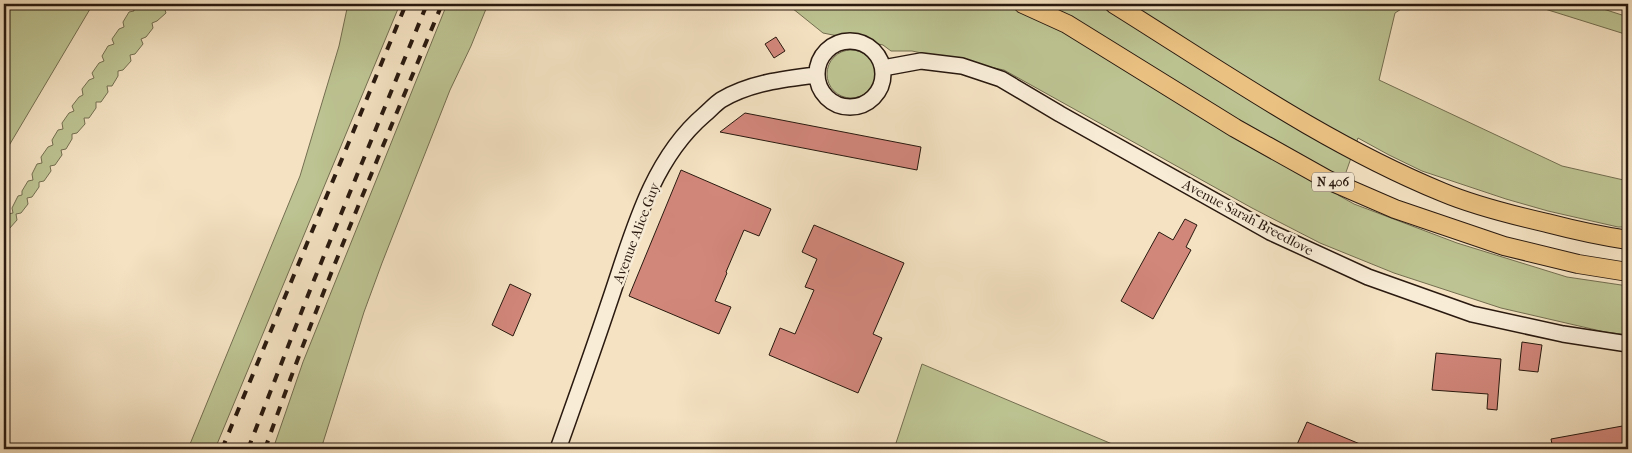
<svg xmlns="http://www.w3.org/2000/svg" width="1632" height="453" viewBox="0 0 1632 453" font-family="'IM FELL French Canon',serif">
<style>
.green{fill:#bdc392;stroke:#736e50}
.building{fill:#d2877b;stroke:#29190f}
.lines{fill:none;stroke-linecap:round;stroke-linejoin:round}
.secondary-casing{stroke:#29190f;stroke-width:18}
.trunk-casing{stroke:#29190f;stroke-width:20}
.secondary{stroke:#f8ecd7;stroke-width:15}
.trunk{stroke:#eac181;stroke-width:18}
.rail{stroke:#29190f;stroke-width:4;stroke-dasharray:9 9;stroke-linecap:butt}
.labels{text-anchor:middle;stroke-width:5;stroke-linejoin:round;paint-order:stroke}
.shield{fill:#f8ecd7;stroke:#67584b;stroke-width:1}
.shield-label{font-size:12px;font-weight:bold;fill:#29190f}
.street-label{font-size:14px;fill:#29190f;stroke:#f8ecd7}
</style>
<rect width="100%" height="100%" fill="#f4e2c2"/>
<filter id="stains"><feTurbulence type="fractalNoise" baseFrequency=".004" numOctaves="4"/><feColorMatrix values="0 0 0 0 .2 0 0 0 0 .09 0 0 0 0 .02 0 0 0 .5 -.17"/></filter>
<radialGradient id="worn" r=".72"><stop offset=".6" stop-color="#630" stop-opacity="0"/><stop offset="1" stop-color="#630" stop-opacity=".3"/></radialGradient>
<path class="green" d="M4,4H93L4,154Z
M133,4H171L164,7L166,13L157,21L152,23L153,28L146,37L141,39L143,44L135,54L130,55L131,61L123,70L118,71V76L112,86H107L108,92L101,102H96V108L89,118H84L85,124L77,133L72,134V139L66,149L61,150L62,155L55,165L50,166L51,171L44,181L39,182V187L32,197L27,198L28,204L21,213L16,214L17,220L9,229L4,230L5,235L4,237V220L8,214L13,213L12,208L18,196L22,195V191L28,181L33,180L32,174L37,164L42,163L41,157L48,147L53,145L52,140L58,130L63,129L62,123L69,113L74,111L72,106L79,97L83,95L82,89L89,80L94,78L92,73L99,63L104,61L102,56L108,46L114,44L112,39L119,29L124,27L123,22L129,12L134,11Z
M348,4H400L215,449H188L300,176L339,46Z
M447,4H488L471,46L450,90L382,263L364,312L321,449H273L303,362Z
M787,4H1409L1395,13L1379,80L1562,166L1628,181V227H1618L1548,211L1506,199L1422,171L1389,155L1358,138L1338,195L1354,204L1457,243L1567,277L1628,286V335L1605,332L1501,308L1394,273L1320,243L1252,208L1004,70L912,51H891L883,45L823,33Z
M1529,4H1588L1628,17V35Z
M827 74a24 24 0 1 1 48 0a24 24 0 1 1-48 0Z
M922,364L1124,449H894Z"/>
<path class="building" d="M776,37L785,51L774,58L765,44Z
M745,113L921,147L917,170L720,132Z
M681,170L771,209L759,236L744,230L726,272L727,273L715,301L731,307L719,334L629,296Z
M1185,219L1197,225L1186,247L1191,250L1153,319L1121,301L1159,232L1173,240Z
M814,225L904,263L873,334L882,338L858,393L769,355L780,328L795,334L814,290L805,287L817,259L802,252Z
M510,284L531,294L513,336L492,325Z
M1522,342L1542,345L1538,372L1519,370Z
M1436,353L1501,359L1497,410L1487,409L1488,394L1432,390Z
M1307,422L1372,449H1295Z
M1628,425V449H1553L1551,439Z"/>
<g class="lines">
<defs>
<path id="secondary" d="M817 74a33 33 0 1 1 66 0a33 33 0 1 1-66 0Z
M883,68L921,61L962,66L1001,79L1060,114L1270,232L1368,277L1472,314L1563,334L1628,344
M558,449C575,401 592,354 608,306C631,240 649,162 704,115C710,110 715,104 721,100C750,83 783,79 816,75"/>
<path id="trunk" d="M1023,4L1067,24L1235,128L1328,180L1395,209L1504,246L1578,264L1628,272
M1114,4C1220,70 1325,144 1442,192C1475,206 1512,215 1547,223C1574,230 1601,236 1628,240"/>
</defs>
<use href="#secondary" class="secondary-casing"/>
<use href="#trunk" class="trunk-casing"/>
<use href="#secondary" class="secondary"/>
<use href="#trunk" class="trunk"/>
<path class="rail" d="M222,449L406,4
M248,449L312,285L427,4
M265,449C318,298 381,151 442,4"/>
</g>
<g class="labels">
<rect class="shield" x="1312" y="172.5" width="42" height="19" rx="4"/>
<g class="shield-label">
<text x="1333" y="186">N 406</text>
</g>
<g class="street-label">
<text transform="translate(1248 217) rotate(28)" y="5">Avenue Sarah Breedlove</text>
<text transform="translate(636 233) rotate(-69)" y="5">Avenue Alice Guy</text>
</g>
</g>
<rect width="1632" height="453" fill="none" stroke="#f4e2c2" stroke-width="20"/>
<rect x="5" y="5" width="1622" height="443" fill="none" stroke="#29190f" stroke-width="2.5"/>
<rect x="10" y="10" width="1612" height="433" fill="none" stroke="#29190f"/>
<rect width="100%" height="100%" filter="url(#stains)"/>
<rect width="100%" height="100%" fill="url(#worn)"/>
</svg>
